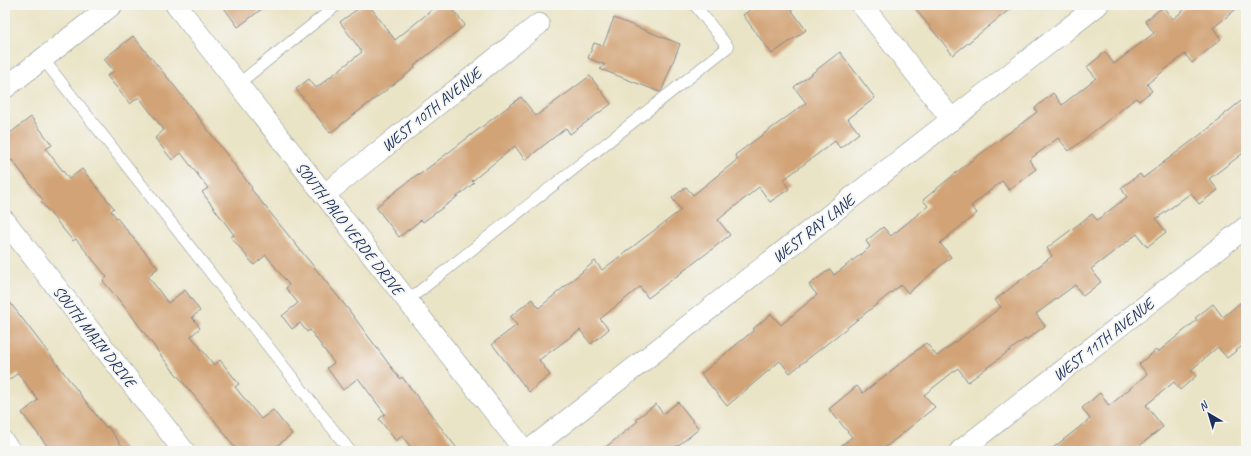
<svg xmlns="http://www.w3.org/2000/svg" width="1251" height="456" viewBox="0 0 1251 456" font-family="Caveat,sans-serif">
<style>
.building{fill:#d2a376}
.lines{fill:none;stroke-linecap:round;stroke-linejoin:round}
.lane-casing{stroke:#828a92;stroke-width:12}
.street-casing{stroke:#828a92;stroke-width:22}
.lane{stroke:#fff;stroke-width:11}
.street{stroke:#fff;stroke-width:21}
.labels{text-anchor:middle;stroke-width:4;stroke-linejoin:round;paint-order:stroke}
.street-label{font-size:16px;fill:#1b2f5e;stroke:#f6f6f2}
</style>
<rect width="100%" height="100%" fill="#f6f6f2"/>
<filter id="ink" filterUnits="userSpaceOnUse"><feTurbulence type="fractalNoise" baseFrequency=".025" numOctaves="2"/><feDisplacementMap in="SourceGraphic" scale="8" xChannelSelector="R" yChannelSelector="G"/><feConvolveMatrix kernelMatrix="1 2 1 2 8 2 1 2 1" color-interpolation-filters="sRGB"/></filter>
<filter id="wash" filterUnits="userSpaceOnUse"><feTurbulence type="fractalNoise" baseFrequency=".012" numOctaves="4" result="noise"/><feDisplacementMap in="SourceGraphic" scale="16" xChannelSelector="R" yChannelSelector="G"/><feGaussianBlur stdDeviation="0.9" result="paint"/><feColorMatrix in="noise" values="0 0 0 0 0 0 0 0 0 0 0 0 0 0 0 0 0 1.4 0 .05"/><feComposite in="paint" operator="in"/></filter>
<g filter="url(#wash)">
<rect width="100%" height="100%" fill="#eae4c6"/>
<g id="blocks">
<path class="building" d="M222,5H267L238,27Z
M363,5H369L395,40L438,5H449L465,25L414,66L415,68L330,133L296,89L309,79L316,88L362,52L340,22Z
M757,5H788L806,30L772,54L743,15Z
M912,5H1015L953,55Z
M1190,5H1241L1213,28L1221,39L1192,63L1185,54L1147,84L1152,91L1139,101L1136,98L1069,151L1058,138L1029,160L1036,169L1009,190L1002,181L971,206L977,213L940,243L951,257L908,293L901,285L790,373L780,361L727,406L701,374L754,330L753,329L771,314L781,325L817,295L809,285L830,269L834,275L870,247L866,241L883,227L891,236L928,206L923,200L967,164L1037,112L1035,108L1053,93L1062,105L1096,78L1087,67L1105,52L1114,64L1154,33L1145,21L1163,7L1173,19Z
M614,18L680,44L662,90L660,92L600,69L605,65L588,58L594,43L603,46Z
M133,36L176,88L252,188L251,189L348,309L400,379L402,377L459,451H414L402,436L396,441L379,419L385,414L358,378L343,390L327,368L334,363L310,330L307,332L300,323L292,329L282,316L298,303L286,288L289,285L266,255L254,265L231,237L234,235L202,192L208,188L181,153L172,160L155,138L164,130L139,97L130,104L107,76L114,71L104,59Z
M840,52L875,98L848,119L859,133L840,148L835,141L783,180L789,189L770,202L759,187L718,220L730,235L707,253L648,298L640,287L600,319L609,329L591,344L580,330L539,360L550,375L529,392L492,344L517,325L510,317L532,299L539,308L595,261L602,270L681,210L672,198L686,187L693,195L738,159L735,155L806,103L794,87Z
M590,76L611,104L570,134L566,128L525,160L515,146L472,181L474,183L453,200L423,222L421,220L399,237L376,207L418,174L419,175L521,97L536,116Z
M1246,97V151L1209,179L1218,190L1199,204L1191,193L1156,219L1166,232L1147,247L1137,234L1091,269L1101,282L1083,296L1075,285L1036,314L1045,326L1026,340L1025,339L968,382L958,368L924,395L935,407L881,451H834L852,437L829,409L857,386L863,393L926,343L937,356L1001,307L995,300L1052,256L1047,248L1092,214L1097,220L1127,197L1121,188L1140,174L1143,178L1221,119L1220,118Z
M31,117L52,145L46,149L69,179L82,169L114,208L111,211L158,268L148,276L168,303L185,290L200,311L192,317L200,328L191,336L214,365L220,360L239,384L235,387L261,419L273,410L292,434L270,451H237L219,426L162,357L129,312L103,281L107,277L76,239L73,241L41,202L43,200L12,160L5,165V137Z
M5,296L106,428L107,426L126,451H51L22,413L38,400L18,373L5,383Z
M1246,298V343L1227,358L1218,347L1191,370L1196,376L1180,390L1174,382L1146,405L1163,427L1133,451H1049L1090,419L1082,408L1100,393L1109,406L1147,374L1139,364L1156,350L1158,352L1197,320L1195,318L1213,304L1223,317Z
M678,402L699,429L671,451H601L638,421L636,419L656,404L663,414Z"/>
</g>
</g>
<g filter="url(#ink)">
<use href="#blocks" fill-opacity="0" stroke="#828a92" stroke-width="1"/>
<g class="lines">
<defs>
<path id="lane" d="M43,59L350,451
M238,84L337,5
M407,301L728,47L695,5
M5,436L17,451"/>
<path id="street" d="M176,5L525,451
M862,5L952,120
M5,88L112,5
M324,195L539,24
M5,221L184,451
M528,451L1098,5
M960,451L1246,227"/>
</defs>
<use href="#lane" class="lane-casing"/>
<use href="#street" class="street-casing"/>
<use href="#lane" class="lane"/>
<use href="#street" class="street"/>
</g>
</g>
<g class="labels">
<g class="street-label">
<text transform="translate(431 109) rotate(-39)" y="6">WEST 10TH AVENUE</text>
<text transform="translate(350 228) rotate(52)" y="6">SOUTH PALO VERDE DRIVE</text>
<text transform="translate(813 228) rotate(-38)" y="6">WEST RAY LANE</text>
<text transform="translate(95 336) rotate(52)" y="6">SOUTH MAIN DRIVE</text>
<text transform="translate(1103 339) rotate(-38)" y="6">WEST 11TH AVENUE</text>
</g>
</g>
<rect width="1251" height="456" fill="none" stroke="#f6f6f2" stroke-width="20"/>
<g transform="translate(1209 414) rotate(322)" stroke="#f6f6f2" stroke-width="3" paint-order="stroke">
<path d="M0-3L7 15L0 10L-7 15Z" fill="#1b2f5e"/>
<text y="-6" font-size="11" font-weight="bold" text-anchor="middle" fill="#1b2f5e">N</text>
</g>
</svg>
